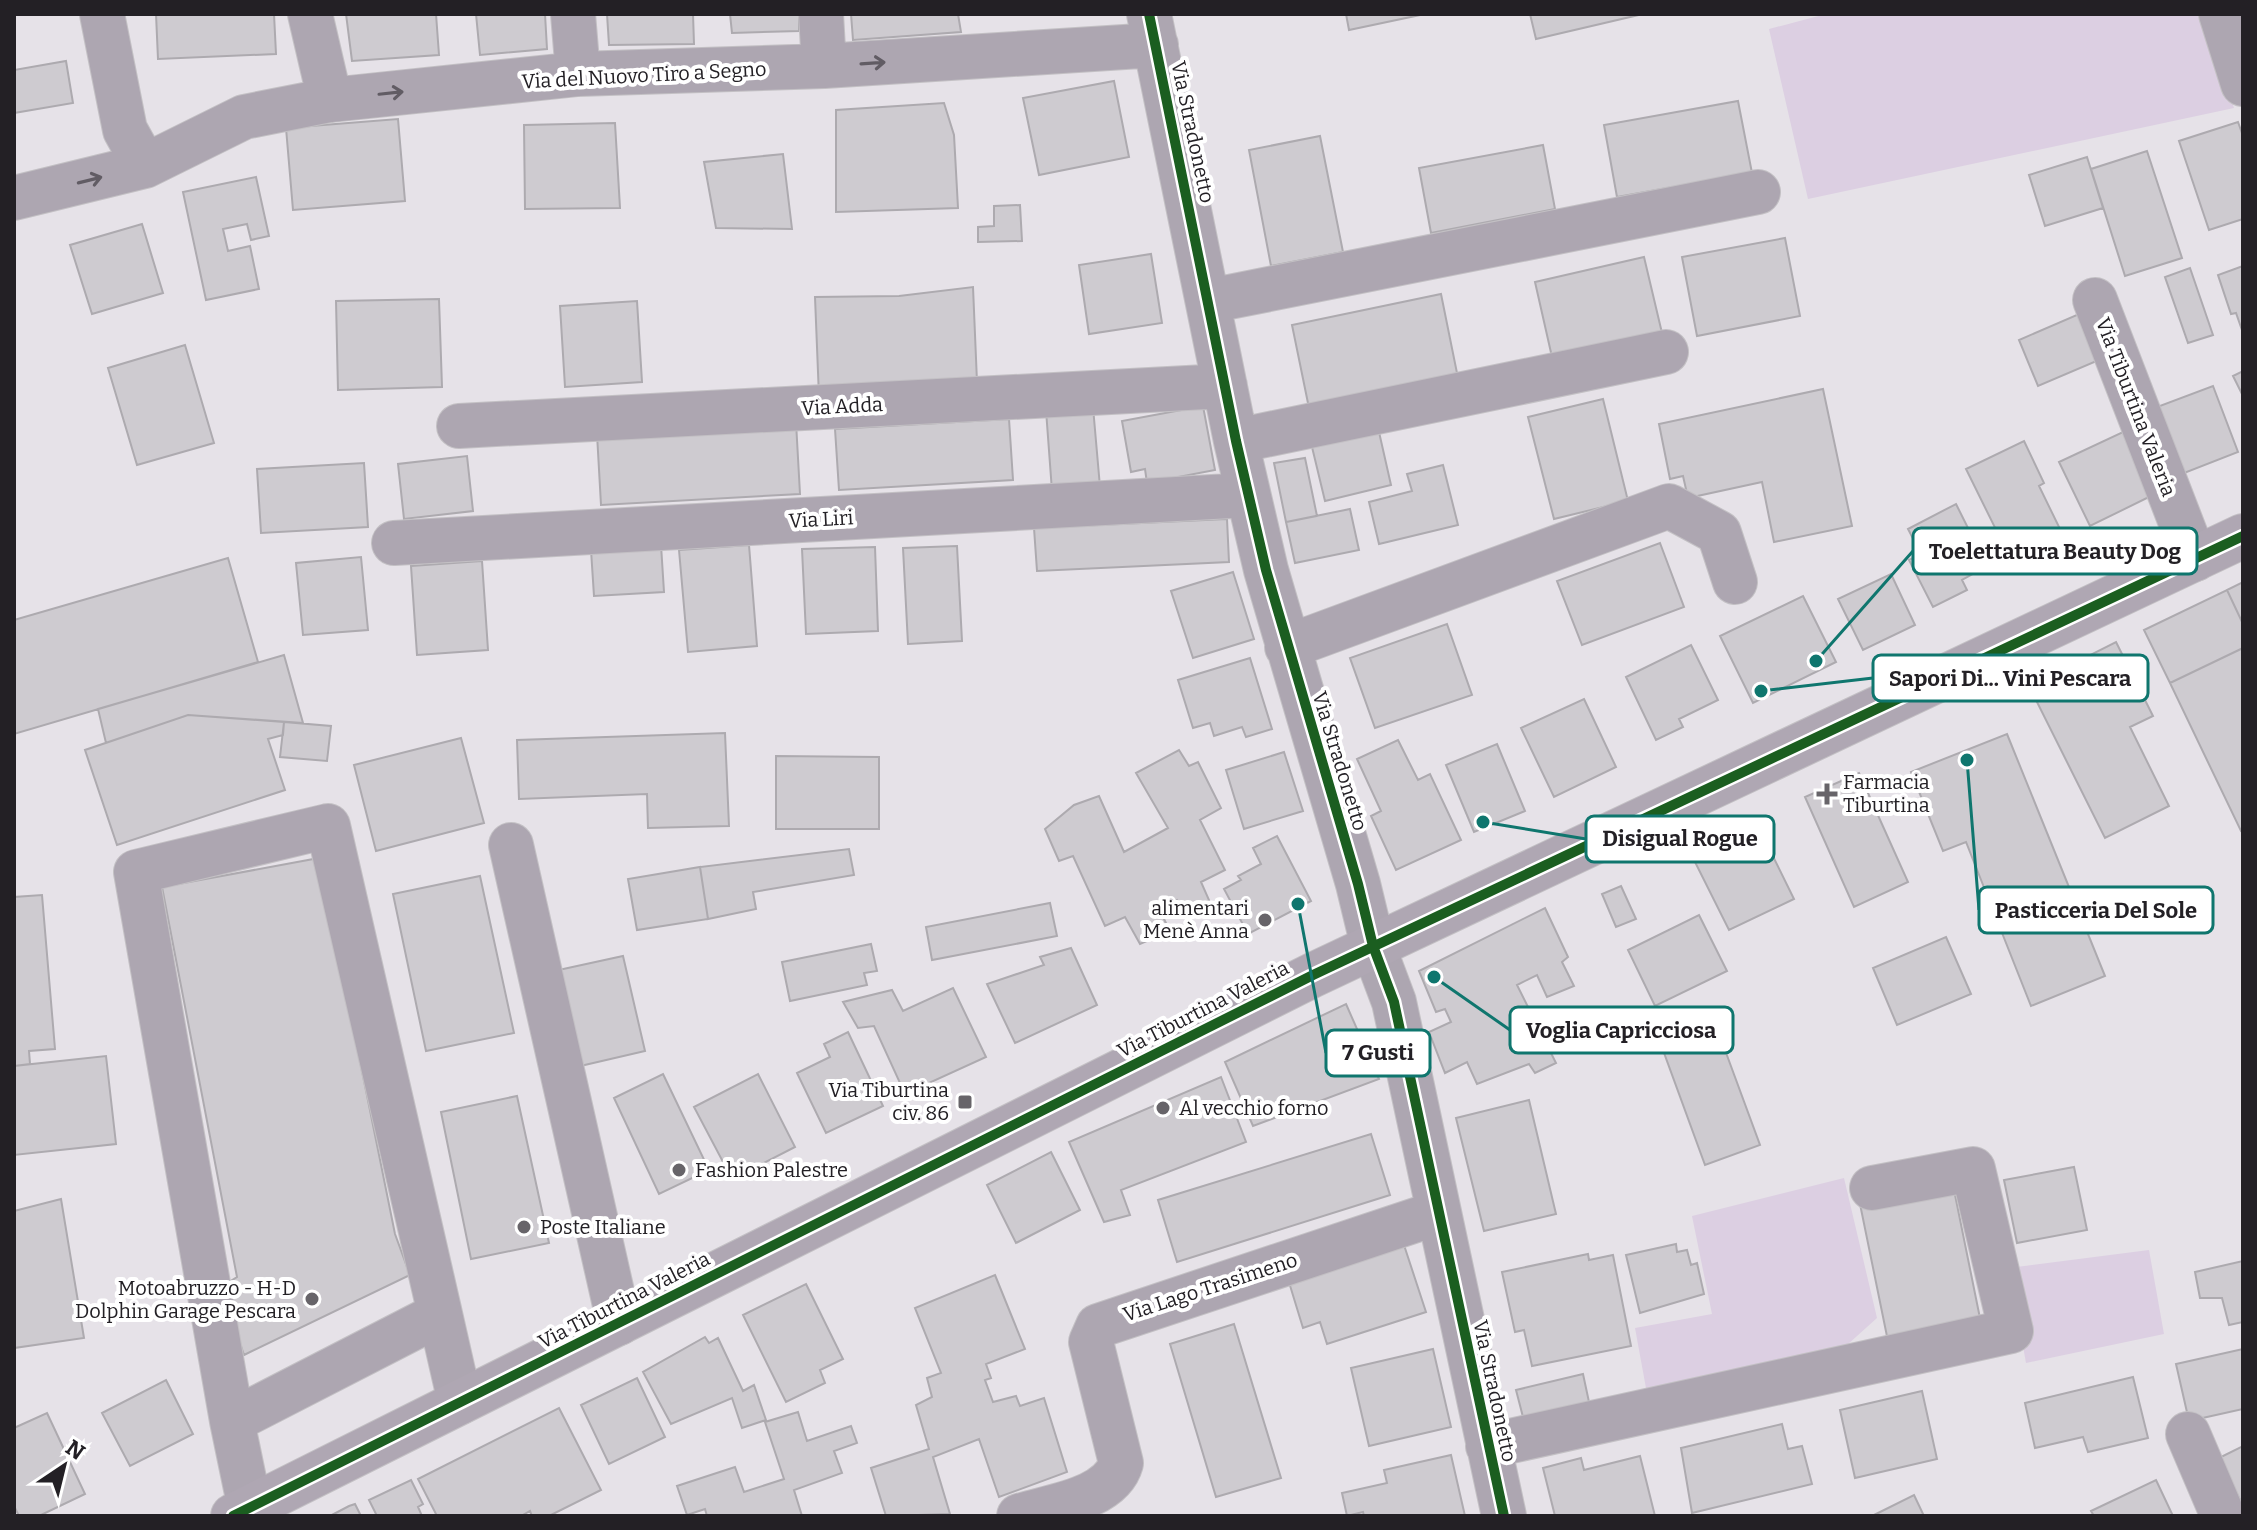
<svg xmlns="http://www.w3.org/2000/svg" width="2257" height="1530" viewBox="0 0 2257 1530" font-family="Bitter,serif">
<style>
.green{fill:#dccfe2}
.building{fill:#cecbd0;stroke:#adaaaf;stroke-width:2}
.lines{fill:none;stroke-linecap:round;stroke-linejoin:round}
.minor-casing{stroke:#c3c0c4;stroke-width:46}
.major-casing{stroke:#c3c0c4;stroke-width:46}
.minor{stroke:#ada6b1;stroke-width:44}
.major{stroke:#afa7b3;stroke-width:44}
.cycleway-casing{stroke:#fff;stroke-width:15}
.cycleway{stroke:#1b5e20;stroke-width:10}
.oneway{stroke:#615c64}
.poi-dot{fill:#676469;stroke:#fff;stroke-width:3}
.labels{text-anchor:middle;stroke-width:8;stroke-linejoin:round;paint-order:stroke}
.street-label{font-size:20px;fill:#232025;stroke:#fff}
.poi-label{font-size:20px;fill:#232025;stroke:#fff;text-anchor:start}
.leader{fill:none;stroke:#0f766e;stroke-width:3}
.callout-dot{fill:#0f766e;stroke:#fff;stroke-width:3}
.callout{fill:#fff;stroke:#0f766e;stroke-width:3}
.callout-label{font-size:22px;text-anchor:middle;font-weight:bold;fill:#232025}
</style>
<rect width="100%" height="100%" fill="#e6e2e8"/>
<path class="green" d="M1826,14H2204L2234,108L1808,199L1769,29Z
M1844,1178L1877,1318L1837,1354L1648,1399L1635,1328L1712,1314L1692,1216Z
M2149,1250L2164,1334L2026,1363L2009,1268Z"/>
<path class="building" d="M156,14H274L276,54L158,59Z
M346,14H436L439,55L352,61Z
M476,14H545L547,49L480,55Z
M607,14H693L694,44L609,45Z
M730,14H799V31L732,33Z
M851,14H958L961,32L853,40Z
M1346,14H1425L1349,30Z
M1530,14H1643L1536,39Z
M66,61L73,103L14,113V70Z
M1114,81L1129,157L1039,175L1023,98Z
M1738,101L1752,173L1617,197L1604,125Z
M944,103L954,135L958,208L836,212V110Z
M398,119L405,201L293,210L286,128Z
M2238,122L2243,136V219L2209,230L2179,141Z
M615,123L620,208L525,209L524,125Z
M1320,136L1343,252L1271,266L1249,150Z
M1543,145L1555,209L1431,233L1419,168Z
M2147,151L2182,258L2125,276L2091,169Z
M783,154L792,229L716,228L704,162Z
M2087,157L2103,208L2045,226L2029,175Z
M256,177L269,236L251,240L247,224L223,229L228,251L250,246L259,289L206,300L183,192Z
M1020,205L1022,241L978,242V227L994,226V206Z
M142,224L163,293L92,314L70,245Z
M1785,238L1800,316L1697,336L1682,257Z
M1151,254L1162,323L1089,334L1079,265Z
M1644,257L1662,333L1552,357L1535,282Z
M2243,266V333L2236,313L2231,314L2218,275Z
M2190,268L2213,335L2188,343L2165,277Z
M973,287L977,382L819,397L815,297L899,296Z
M1441,294L1458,378L1309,408L1292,325Z
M439,299L442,387L338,390L336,301Z
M637,301L642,382L565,387L560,306Z
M2086,311L2106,357L2038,386L2019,340Z
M185,345L214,443L137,465L108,368Z
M2243,371V396L2233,376Z
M2213,386L2238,452L2174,477L2149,410Z
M1823,389L1852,526L1774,542L1762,482L1688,498L1683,476L1670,479L1659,424Z
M1603,399L1628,501L1554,519L1528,417Z
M1203,406L1215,470L1147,483L1145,469L1131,472L1122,421Z
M1093,407L1100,487L1052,491L1046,410Z
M1009,419L1013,480L839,490L835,429Z
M796,422L800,494L601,505L597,434Z
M1379,432L1391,485L1325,501L1312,447Z
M2123,432L2153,495L2090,526L2059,462Z
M2024,441L2044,483L2039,486L2061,531L2009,556L1966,469Z
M467,456L473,511L404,519L398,464Z
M1305,458L1317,516L1286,522L1274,463Z
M364,463L368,527L261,533L257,469Z
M1443,465L1458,525L1379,544L1369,502L1412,491L1407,474Z
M1956,504L1987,566L1962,580L1967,590L1933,607L1909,560L1921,554L1908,529Z
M1350,509L1359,550L1295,563L1286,522Z
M1227,519L1229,562L1037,571L1034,528Z
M1660,543L1684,607L1582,645L1557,581Z
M661,545L664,592L594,596L591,550Z
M749,545L757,646L688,652L679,550Z
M957,546L962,641L908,644L903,548Z
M875,547L878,631L806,634L802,549Z
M361,557L368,630L303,635L296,563Z
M228,558L258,662L14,734V620Z
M482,561L488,650L417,655L411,566Z
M1233,572L1254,639L1193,658L1171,591Z
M1891,574L1915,625L1863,650L1838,599Z
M2243,582V624L2227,590Z
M2227,590L2243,624V648L2170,683L2144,630Z
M1803,596L1836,662L1753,703L1720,636Z
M1447,624L1472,695L1375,728L1350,658Z
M2116,642L2153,716L2130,727L2169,806L2105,838L2029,686Z
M1691,645L1718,700L1679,719L1683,727L1656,740L1626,677Z
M2243,648V830L2241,831L2170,683Z
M284,655L303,723L188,715L106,743L98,709Z
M1250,658L1272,729L1246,737L1242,727L1214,736L1210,723L1193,728L1178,680Z
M1584,699L1616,767L1554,797L1521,728Z
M188,715L284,722L283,735L268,739L285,790L117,845L85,750Z
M284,722L331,726L327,761L280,757Z
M725,733L729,826L648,828L647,794L519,799L517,740Z
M2007,734L2105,976L2031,1006L1966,842L1943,851L1911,772Z
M461,738L484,823L376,851L354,765Z
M1398,740L1418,780L1430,774L1461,840L1396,870L1371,816L1381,811L1357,759Z
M1497,744L1525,811L1474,832L1446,765Z
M1179,750L1189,766L1198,762L1221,808L1200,820L1225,870L1201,882L1209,900L1185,915L1177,900L1159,909L1170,931L1140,944L1125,917L1105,926L1073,856L1059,861L1045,829L1074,805L1099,796L1124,852L1168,828L1136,773Z
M1284,752L1303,811L1244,829L1226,770Z
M776,756L879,757V829H776Z
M1859,773L1908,882L1854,907L1805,797Z
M1758,826L1794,899L1729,930L1693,858Z
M1277,836L1311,901L1248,934L1224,889L1241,880L1238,876L1261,864L1253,848Z
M849,849L854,875L753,892L756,909L708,919L700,867Z
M319,858L395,1234L410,1275L244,1355L221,1287L237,1277L162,887Z
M700,867L708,919L637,930L628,879Z
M480,876L514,1033L426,1051L393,894Z
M1621,886L1636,919L1616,927L1602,894Z
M42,895L55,1049L29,1051L30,1064L14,1066V897Z
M1050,903L1057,936L932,960L926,927Z
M1545,908L1568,957L1562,962L1574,986L1547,997L1537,975L1517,985L1556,1063L1535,1073L1529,1064L1477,1084L1467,1062L1445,1073L1429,1032L1451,1022L1445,1009L1436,1012L1419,971Z
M1699,915L1727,971L1655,1006L1628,950Z
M1946,937L1971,994L1897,1025L1873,968Z
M871,944L877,971L864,973L867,985L790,1001L782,962Z
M1071,948L1097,1005L1015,1043L987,984L1044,965L1040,957Z
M623,956L645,1051L576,1067L554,971Z
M953,988L986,1057L905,1094L874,1026L858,1028L843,1002L892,990L903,1011Z
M1346,1004L1379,1079L1253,1126L1225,1062Z
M1718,1031L1760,1145L1705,1165L1663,1050Z
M848,1032L883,1106L826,1133L797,1073L830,1057L824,1044Z
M106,1056L116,1144L14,1155V1066Z
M663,1074L709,1170L659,1194L614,1098Z
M758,1074L795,1147L732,1179L694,1107Z
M1221,1077L1246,1142L1121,1190L1130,1215L1104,1222L1069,1142Z
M517,1096L549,1243L471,1259L441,1112Z
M1529,1100L1556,1214L1484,1231L1456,1118Z
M1371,1134L1390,1195L1177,1262L1158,1200Z
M1051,1152L1080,1210L1016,1243L987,1185Z
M2074,1167L2087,1230L2017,1243L2004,1180Z
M1953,1185L1983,1333L1890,1351L1860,1204Z
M61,1199L84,1338L14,1348V1211Z
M1403,1242L1426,1312L1327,1344L1320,1322L1303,1328L1288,1279Z
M1676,1244L1677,1252L1687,1250L1691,1265L1697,1263L1704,1294L1640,1313L1626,1255Z
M1588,1254L1589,1260L1613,1255L1631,1346L1532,1366L1524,1330L1515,1332L1502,1272Z
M2243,1261V1322L2229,1325L2222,1298H2200L2195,1272Z
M995,1275L1025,1349L986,1364L991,1378L985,1380L993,1402L1016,1396L1020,1406L1044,1398L1067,1472L999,1497L979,1439L933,1457L950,1514L886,1516L871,1468L929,1449L916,1405L932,1397L927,1378L941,1373L915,1308Z
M806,1284L843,1359L820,1370L825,1383L786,1402L743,1315Z
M1234,1324L1281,1478L1216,1497L1170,1344Z
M705,1337L709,1343L718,1338L743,1391L754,1385L766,1420L742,1428L732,1398L671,1424L643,1372Z
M1433,1349L1451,1427L1369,1446L1351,1368Z
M2243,1349V1409L2189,1421L2176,1364Z
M1583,1374L1589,1402L1523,1417L1516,1390Z
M2133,1377L2148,1438L2088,1452L2083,1437L2035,1448L2025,1403Z
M637,1378L665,1437L609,1464L581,1405Z
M166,1380L193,1434L130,1466L102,1413Z
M1922,1391L1937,1459L1855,1478L1840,1410Z
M559,1408L601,1490L549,1516H532L530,1511L521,1516H437L418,1479Z
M798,1412L807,1441L851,1426L857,1443L834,1451L842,1473L794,1490L802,1516H707L705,1509L687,1515L677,1486L735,1467L744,1492L784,1479L765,1422Z
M47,1413L85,1494L39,1516H19L14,1506V1428Z
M1782,1424L1788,1449L1802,1446L1812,1484L1692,1513L1681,1448Z
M2243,1446V1506L2219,1458Z
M1451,1455L1465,1516H1364L1363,1512L1347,1516L1342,1493L1387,1483L1384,1470Z
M1640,1456L1655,1516H1555L1543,1468L1581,1458L1584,1470Z
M411,1480L423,1504L418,1507L422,1516H377L369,1500Z
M2156,1480L2173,1516H2094L2091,1511Z
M1914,1495L1924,1516H1872Z
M355,1504L361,1516H330L349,1506Z"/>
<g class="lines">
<defs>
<path id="minor" d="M102,14L125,130L145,166
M310,14L330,100
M573,14L578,74
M821,14L824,66
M1149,14L1236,441L1266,570L1358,884L1373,946L1394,1002L1504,1516
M2221,14L2243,84
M14,198L145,166L244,117L330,100L578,74L824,66L1156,45
M2095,300L2195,559
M1209,301L1758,192
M459,426L1225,386
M1236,441L1666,352
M394,543L1248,495
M1287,647L1669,506L1719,533L1735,582
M511,845L619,1323
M440,1314L460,1402
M232,1421L440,1314L328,826L136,872L232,1421L250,1508
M2188,1434L2223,1516
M1488,1446L2011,1331L1973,1169L1872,1188
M1019,1516C1051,1506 1111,1499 1121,1463L1091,1342L1098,1326L1437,1213"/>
<path id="major" d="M233,1516L1313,975L2243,536"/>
</defs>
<use href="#minor" class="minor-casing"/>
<use href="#major" class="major-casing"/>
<use href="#minor" class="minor"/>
<use href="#major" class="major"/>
<defs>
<path id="cycleway" d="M1149,14L1236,441L1266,570L1358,884L1373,946L1394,1002L1504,1516
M233,1516L1313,975L2243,536"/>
</defs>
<use href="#cycleway" class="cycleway-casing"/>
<use href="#cycleway" class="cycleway"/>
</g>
<defs><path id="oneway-shaft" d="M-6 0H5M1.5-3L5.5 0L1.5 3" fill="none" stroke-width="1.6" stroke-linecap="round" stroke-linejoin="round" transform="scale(2)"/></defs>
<g class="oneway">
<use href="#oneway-shaft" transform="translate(873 63) rotate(-4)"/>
<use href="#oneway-shaft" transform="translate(391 93) rotate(-6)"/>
<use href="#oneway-shaft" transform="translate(90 180) rotate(-14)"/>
</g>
<g class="poi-dot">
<path d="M1823 782h8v8h8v8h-8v8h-8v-8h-8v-8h8z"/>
<circle cx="1265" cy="920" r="8"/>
<rect x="957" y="1094" width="16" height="16" rx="4"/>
<circle cx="1163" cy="1108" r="8"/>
<circle cx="679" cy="1170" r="8"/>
<circle cx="524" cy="1227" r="8"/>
<circle cx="312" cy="1299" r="8"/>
</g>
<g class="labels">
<g class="street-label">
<text transform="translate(644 75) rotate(-3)" y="7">Via del Nuovo Tiro a Segno</text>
<text transform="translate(1193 132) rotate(78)" y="7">Via Stradonetto</text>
<text transform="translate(842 406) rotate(-3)" y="7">Via Adda</text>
<text transform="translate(2136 407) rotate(69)" y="7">Via Tiburtina Valeria</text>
<text transform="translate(821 519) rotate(-3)" y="7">Via Liri</text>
<text transform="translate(1340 761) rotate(73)" y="7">Via Stradonetto</text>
<text transform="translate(1203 1009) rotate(-27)" y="7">Via Tiburtina Valeria</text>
<text transform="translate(1210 1287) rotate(-18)" y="7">Via Lago Trasimeno</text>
<text transform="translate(624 1300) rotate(-27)" y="7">Via Tiburtina Valeria</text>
<text transform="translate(1495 1391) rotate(78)" y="7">Via Stradonetto</text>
</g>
<g class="poi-label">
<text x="1843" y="789">Farmacia<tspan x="1843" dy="23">Tiburtina</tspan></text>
<text x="1249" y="915" text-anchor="end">alimentari<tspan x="1249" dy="23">Menè Anna</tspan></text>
<text x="949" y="1097" text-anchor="end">Via Tiburtina<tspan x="949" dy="23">civ. 86</tspan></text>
<text x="1179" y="1115">Al vecchio forno</text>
<text x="695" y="1177">Fashion Palestre</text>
<text x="540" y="1234">Poste Italiane</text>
<text x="296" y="1295" text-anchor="end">Motoabruzzo - H-D<tspan x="296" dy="23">Dolphin Garage Pescara</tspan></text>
</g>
</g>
<path class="leader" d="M1816 661L1913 551M1761 691L1873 678M1483 822L1586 839M1967 760L1979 910M1434 977L1510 1030M1298 904L1326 1053"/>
<g class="callout-dot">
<circle cx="1816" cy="661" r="8"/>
<circle cx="1761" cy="691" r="8"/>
<circle cx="1483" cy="822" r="8"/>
<circle cx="1967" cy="760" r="8"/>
<circle cx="1434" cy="977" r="8"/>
<circle cx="1298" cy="904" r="8"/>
</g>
<g class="callout">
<rect x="1913" y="528" width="284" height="46" rx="8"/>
<rect x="1873" y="655" width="275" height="46" rx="8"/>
<rect x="1586" y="816" width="188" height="46" rx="8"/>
<rect x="1979" y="887" width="234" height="46" rx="8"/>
<rect x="1510" y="1007" width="223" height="46" rx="8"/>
<rect x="1326" y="1030" width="104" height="46" rx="8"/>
</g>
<g class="callout-label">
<text x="2055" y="559">Toelettatura Beauty Dog</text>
<text x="2010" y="686">Sapori Di... Vini Pescara</text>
<text x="1680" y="846">Disigual Rogue</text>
<text x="2096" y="918">Pasticceria Del Sole</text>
<text x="1621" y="1038">Voglia Capricciosa</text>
<text x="1378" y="1060">7 Gusti</text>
</g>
<rect width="2257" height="1530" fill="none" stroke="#232025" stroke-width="32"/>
<g transform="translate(64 1466) rotate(35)" stroke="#ffffff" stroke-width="6" paint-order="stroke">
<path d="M0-6L14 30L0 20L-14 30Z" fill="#232025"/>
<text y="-12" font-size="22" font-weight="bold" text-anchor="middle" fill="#232025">N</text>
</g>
</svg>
